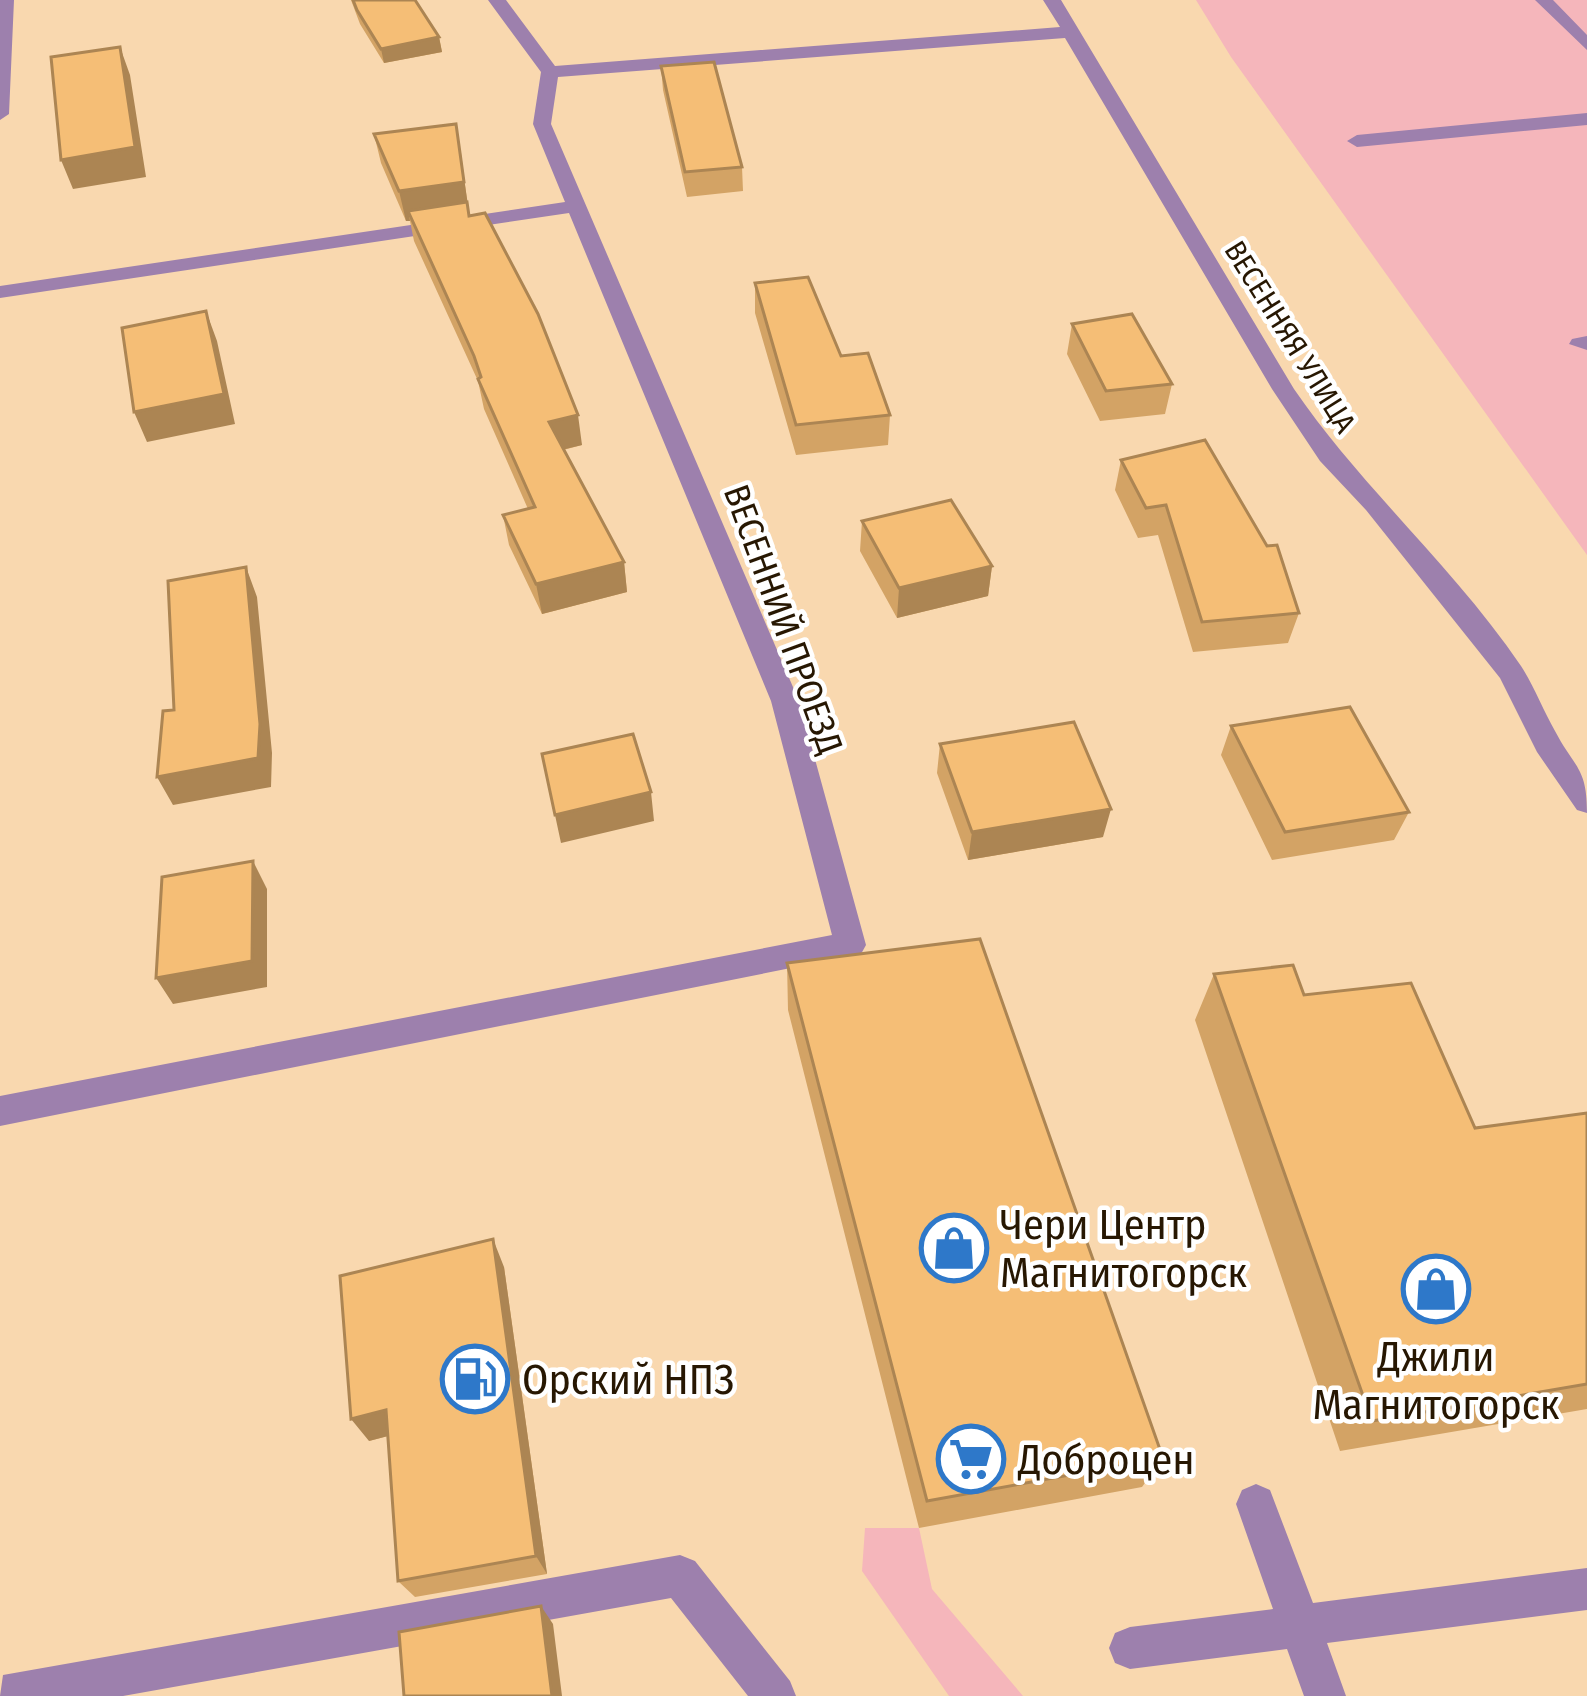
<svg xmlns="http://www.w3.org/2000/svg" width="1587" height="1696" viewBox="0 0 1587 1696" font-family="'Fira Sans Condensed',sans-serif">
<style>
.green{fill:#f5b6bb}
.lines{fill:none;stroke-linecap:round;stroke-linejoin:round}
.lane{fill:#9d80ad;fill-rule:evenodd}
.street{fill:#9d80ad;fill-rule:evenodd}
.wall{fill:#d3a365}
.shaded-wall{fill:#ac8553}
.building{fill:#f5be76;stroke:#ac8553;stroke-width:3}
.labels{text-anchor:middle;stroke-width:9;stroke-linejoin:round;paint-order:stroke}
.far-street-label{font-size:30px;fill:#271702;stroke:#fff}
.street-label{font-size:36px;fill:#271702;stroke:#fff}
.near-poi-label{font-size:42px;fill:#271702;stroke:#fff;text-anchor:start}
</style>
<rect width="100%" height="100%" fill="#f9d8af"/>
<path class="green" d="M1196,0H1587V555L1231,57Z
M865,1528H919L932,1589L1023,1696H949L862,1571Z"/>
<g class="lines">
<path class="lane" d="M1535,0H1553L1587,35V50Z
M1587,113V125L1357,147L1347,141L1357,135Z
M1587,336V350L1569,344L1572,339Z
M1256,1484L1270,1490L1313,1603L1587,1568V1610L1327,1643L1346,1696H1304L1287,1649L1130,1669L1115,1663L1109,1648L1115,1633L1130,1627L1273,1609L1236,1504L1242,1490Z
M680,1555L695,1561L790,1681L796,1696H748L671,1598L123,1696H0L3,1675Z"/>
<path class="street" d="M0,0H14L9,114L0,120Z
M488,0H506L555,66L1060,27L1043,0H1061L1294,389C1361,487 1454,567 1521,666C1534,686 1543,710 1555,731C1575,769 1587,767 1587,813L1577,810L1537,752L1500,678L1366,510L1320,461L1272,389L1065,38L558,77L551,124L799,701L866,945L861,954L0,1126V1096L832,935L771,701L569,213L0,298V286L565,202L533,124L541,72Z"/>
</g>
<path class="wall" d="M351,0H415L439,37L442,52L384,63L360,24Z
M661,66L742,167L743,191L687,197L663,90Z
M374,134L461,153L469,216L582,445L563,450L624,562L627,592L542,614L509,545L503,515L528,509L484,409L478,381L414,241L410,221H406L381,163Z
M755,283L841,356L890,415L888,445L796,455L755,313Z
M1072,324L1172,384L1165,414L1100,421L1067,354Z
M1121,460L1299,613L1288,643L1193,652L1158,535L1138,538L1115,490Z
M862,521L992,566L988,596L897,618L860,551Z
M1231,726L1409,812L1394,840L1272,860L1221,755Z
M940,744L1103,837L968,860L937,773Z
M787,963L1163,1458L1142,1487L919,1528L788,1010Z
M1214,974L1304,995L1475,1128L1587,1113V1409L1340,1451L1195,1020Z
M504,1267L547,1574L415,1597L398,1581L388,1436L369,1441Z"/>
<path class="shaded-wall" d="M439,37L442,52L384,63L381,49Z
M120,47L130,75L146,177L73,189L61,160Z
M456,124L469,212L408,211L410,221H406L399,191Z
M206,311L217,341L235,424L147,442L134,412Z
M578,415L582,445L553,452L549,422Z
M624,562L627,592L542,614L536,584Z
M992,566L988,596L897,618L899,588Z
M246,567L257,597L272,753L271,787L173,805L157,777Z
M651,792L654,821L561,843L555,815Z
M1111,809L1103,837L968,860L972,832Z
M253,861L267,889V987L173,1004L156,978Z
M493,1239L504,1267L547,1574L536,1556Z
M386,1410L403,1432L369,1441L351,1419Z
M541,1606L553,1624L562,1696H552Z"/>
<path class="building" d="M353,0H415L439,37L381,49L357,10Z
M120,47L135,147L61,160L51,57Z
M714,62L742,167L685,172L661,66Z
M456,124L464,182L399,191L374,134Z
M467,202L469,216L485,213L538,314L578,415L549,422L624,562L536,584L503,515L535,507L478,379L481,377L474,356L408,211Z
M808,277L841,356L868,353L890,415L796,425L755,283Z
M206,311L224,394L134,412L122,328Z
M1132,314L1172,384L1106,391L1072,324Z
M1205,440L1267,546L1277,545L1299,613L1202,622L1166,505L1146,508L1121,460Z
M951,500L992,566L899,588L862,521Z
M246,567L260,724L258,758L157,777L163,711L174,710L168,581Z
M1350,707L1409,812L1285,832L1231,726Z
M1074,722L1111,809L972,832L940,744Z
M633,734L651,792L555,815L542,754Z
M253,861L252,961L156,978L162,877Z
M980,939L1163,1458L927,1501L787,963Z
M1293,965L1304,995L1411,983L1475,1128L1587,1113V1384L1372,1421L1214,974Z
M493,1239L536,1556L398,1581L386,1410L351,1419L340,1276Z
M541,1606L552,1696H404L399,1632Z"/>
<defs>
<symbol id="shop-ring" viewBox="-11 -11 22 22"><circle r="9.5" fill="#fff" stroke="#2e78c9" stroke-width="1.5"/><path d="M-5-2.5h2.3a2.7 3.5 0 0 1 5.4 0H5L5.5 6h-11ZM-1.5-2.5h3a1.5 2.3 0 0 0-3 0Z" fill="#2e78c9"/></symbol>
<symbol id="fuel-ring" viewBox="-11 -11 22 22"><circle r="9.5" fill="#fff" stroke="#2e78c9" stroke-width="1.5"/><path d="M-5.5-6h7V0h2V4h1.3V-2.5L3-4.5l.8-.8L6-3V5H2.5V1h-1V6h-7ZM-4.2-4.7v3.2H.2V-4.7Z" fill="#2e78c9"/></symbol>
<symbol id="supermarket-ring" viewBox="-11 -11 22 22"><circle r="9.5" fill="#fff" stroke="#2e78c9" stroke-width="1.5"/><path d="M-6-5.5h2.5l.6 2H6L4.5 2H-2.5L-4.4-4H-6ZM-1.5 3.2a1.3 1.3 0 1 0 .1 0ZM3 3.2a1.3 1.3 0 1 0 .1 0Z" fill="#2e78c9"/></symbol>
</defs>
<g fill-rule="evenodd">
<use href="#shop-ring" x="916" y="1210" width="76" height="76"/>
<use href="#shop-ring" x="1398" y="1251" width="76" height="76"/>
<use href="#fuel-ring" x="437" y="1341" width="76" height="76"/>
<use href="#supermarket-ring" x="933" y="1421" width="76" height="76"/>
</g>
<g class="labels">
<g class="far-street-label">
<text transform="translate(1290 337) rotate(58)" y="10">ВЕСЕННЯЯ УЛИЦА</text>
</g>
<g class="street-label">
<text transform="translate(784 619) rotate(70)" y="13">ВЕСЕННИЙ ПРОЕЗД</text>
</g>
<g class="near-poi-label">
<text x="1000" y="1239">Чери Центр<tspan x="1000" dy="48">Магнитогорск</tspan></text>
<text x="1436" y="1371" text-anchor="middle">Джили<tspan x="1436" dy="48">Магнитогорск</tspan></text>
<text x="522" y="1394">Орский НПЗ</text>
<text x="1018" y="1474">Доброцен</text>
</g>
</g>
</svg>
